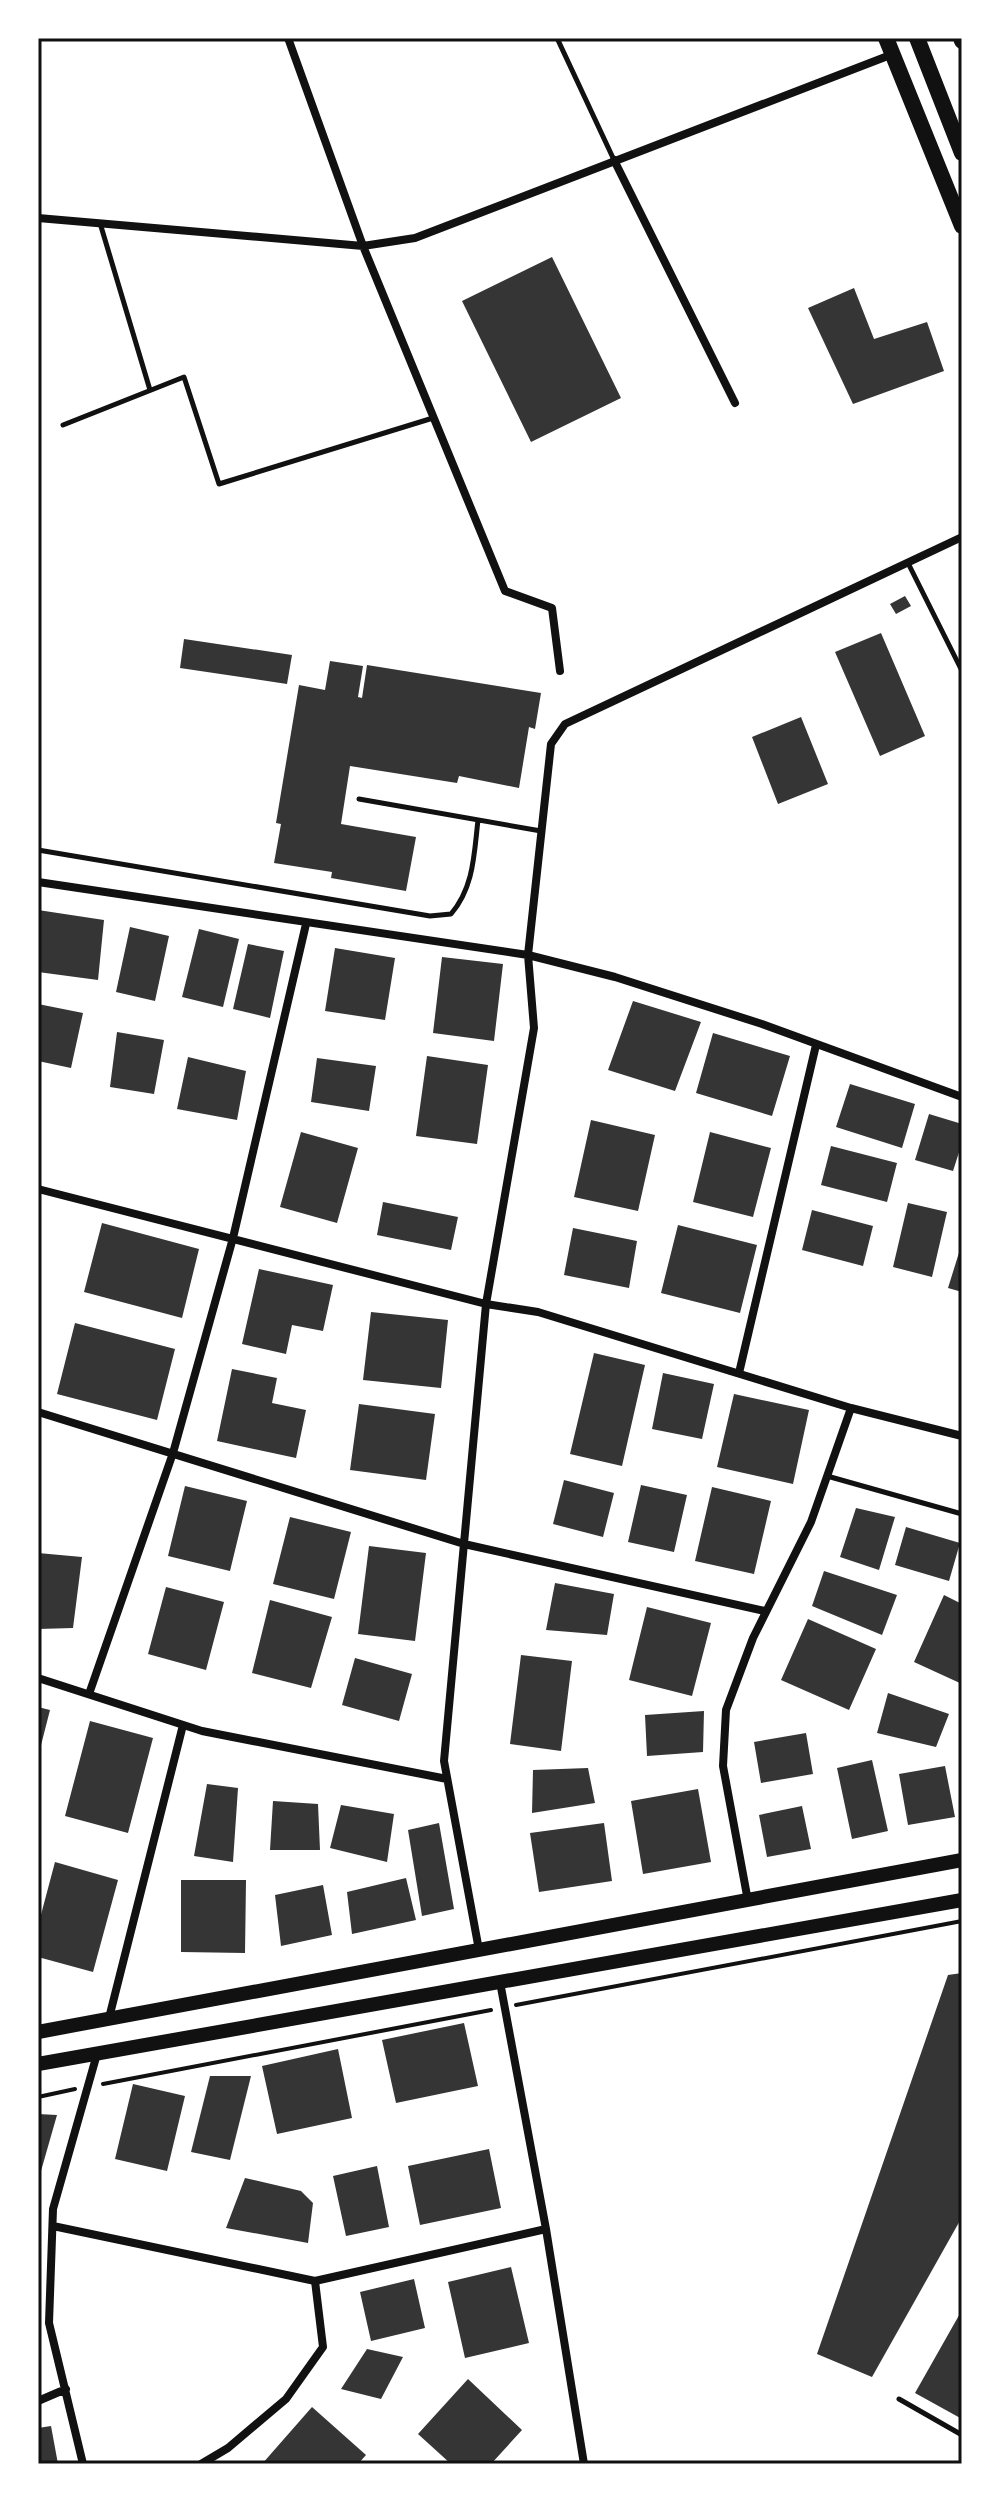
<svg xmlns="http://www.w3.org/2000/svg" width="1000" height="2502" viewBox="0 0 1000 2502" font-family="Quicksand,sans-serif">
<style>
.building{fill:#353535}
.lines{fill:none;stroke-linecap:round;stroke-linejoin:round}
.path{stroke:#111;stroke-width:4}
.service{stroke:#111;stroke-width:5}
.minor{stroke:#111;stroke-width:8}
.secondary{stroke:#111;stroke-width:14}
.trunk{stroke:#111;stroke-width:16}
.neatline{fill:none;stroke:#111;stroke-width:3}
</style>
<rect width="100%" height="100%" fill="#fff"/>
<path class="building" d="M552,257L621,398L531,442L462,301Z
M854,288L874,339L927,322L944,371L853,404L808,308Z
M905,596L911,606L896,614L890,604Z
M881,633L925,736L880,756L835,652Z
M184,639L292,655L287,684L180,668Z
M330,661L363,666L358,697L362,698L367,665L541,693L535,729L529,727L519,788L459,776L457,783L350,766L341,824L416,837L406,891L331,878L332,872L274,863L281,824L276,823L299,685L325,690Z
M801,717L828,784L778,804L752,737Z
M38,910L104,920L98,980L38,972Z
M130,927L169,936L155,1001L116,992Z
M199,929L239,939L223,1007L182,997Z
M248,944L284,951L270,1018L233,1009Z
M335,948L395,958L385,1020L325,1011Z
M442,957L503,964L494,1041L433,1033Z
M633,1001L701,1022L675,1091L608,1070Z
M38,1004L83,1013L71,1068L38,1061Z
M117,1032L164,1040L154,1094L110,1087Z
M713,1033L790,1056L772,1116L696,1093Z
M427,1056L488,1065L477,1144L416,1136Z
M188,1057L246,1071L237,1120L177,1109Z
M317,1058L376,1066L369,1111L311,1102Z
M850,1084L915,1104L902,1148L836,1127Z
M929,1114L962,1124V1143L953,1171L915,1160Z
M591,1120L655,1135L638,1211L574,1197Z
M301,1132L358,1148L337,1223L280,1207Z
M710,1132L771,1148L753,1217L693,1202Z
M831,1146L897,1163L887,1202L821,1185Z
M383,1202L458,1217L451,1250L377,1235Z
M908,1203L947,1212L932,1277L893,1267Z
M812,1210L873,1226L863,1266L802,1250Z
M102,1223L199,1249L182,1318L84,1292Z
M678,1225L757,1245L740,1313L661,1293Z
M573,1228L637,1241L629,1288L564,1275Z
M962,1243V1292L948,1288Z
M259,1269L333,1285L323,1331L292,1325L286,1354L242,1344Z
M371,1312L448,1320L441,1388L363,1380Z
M75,1323L175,1349L157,1420L57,1394Z
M594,1353L645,1365L622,1466L570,1454Z
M232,1369L277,1378L272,1403L306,1410L296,1458L217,1441Z
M663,1373L714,1384L702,1439L652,1429Z
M734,1394L809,1410L793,1484L717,1467Z
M359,1404L435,1414L426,1480L350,1470Z
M564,1480L614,1493L603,1537L553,1524Z
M641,1485L687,1495L674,1552L628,1542Z
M185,1486L247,1501L230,1571L168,1556Z
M712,1487L771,1501L754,1574L695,1561Z
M856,1508L895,1517L879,1570L840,1557Z
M290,1517L351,1532L334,1599L273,1584Z
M906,1527L960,1543L949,1581L895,1565Z
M369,1546L426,1553L415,1641L358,1634Z
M38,1553L82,1557L73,1628L38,1629Z
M824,1571L897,1595L882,1635L812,1606Z
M555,1583L614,1594L607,1635L546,1630Z
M166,1587L224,1602L206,1670L148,1654Z
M944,1595L962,1604V1684L914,1662Z
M270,1600L332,1617L311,1688L252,1673Z
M647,1607L711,1623L692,1696L629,1680Z
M808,1619L876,1649L849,1710L781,1680Z
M521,1655L572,1661L561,1751L510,1744Z
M355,1658L412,1674L399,1721L342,1705Z
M888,1693L949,1714L936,1747L877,1733Z
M38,1707L50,1710L39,1753H38Z
M704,1711L703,1752L647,1756L645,1715Z
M90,1721L153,1738L128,1833L65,1816Z
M806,1733L813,1774L761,1783L754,1742Z
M872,1760L888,1831L852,1839L837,1768Z
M945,1766L955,1817L908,1825L899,1774Z
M588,1768L595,1803L532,1813L533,1770Z
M207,1784L238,1788L233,1862L194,1856Z
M698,1789L711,1862L643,1874L631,1801Z
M273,1801L318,1804L320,1850H270Z
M341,1805L394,1814L387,1862L330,1848Z
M802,1806L811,1849L767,1857L759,1815Z
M439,1823L454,1909L422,1916L408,1830Z
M604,1823L612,1881L539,1892L530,1833Z
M55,1862L118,1880L93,1972L38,1957V1926Z
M406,1878L416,1920L352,1934L347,1892Z
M181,1880H246L245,1953L181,1952Z
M323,1885L332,1935L281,1946L275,1895Z
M962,1973V2217L872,2377L817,2354L948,1975Z
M464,2023L478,2086L396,2103L382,2040Z
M338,2049L352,2118L277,2134L262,2066Z
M210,2076H251L230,2160L191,2152Z
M133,2084L185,2096L167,2171L115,2159Z
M38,2114L57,2115L39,2178H38Z
M489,2149L501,2208L420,2225L408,2166Z
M377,2166L389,2227L346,2236L333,2176Z
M245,2178L301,2191L313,2203L308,2243L226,2228Z
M511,2267L529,2343L465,2358L448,2282Z
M414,2279L425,2328L371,2341L360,2292Z
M962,2310V2419L915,2393Z
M367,2349L403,2357L381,2399L341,2389Z
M468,2379L522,2430L491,2464H451L418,2434Z
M312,2407L366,2455L358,2464H262Z
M51,2426L58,2464H38V2428Z"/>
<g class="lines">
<path class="path" d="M516,2005L962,1921
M103,2084L491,2010
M38,2097L75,2089"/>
<path class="service" d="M557,38L614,160
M100,223L150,390
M63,425L184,377L219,484L433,418
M908,563L962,671
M359,799L541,831
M38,850L430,916L451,914C474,887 474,854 478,820
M827,1476L962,1514
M899,2399L962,2435"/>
<path class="minor" d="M288,38L363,246L505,591L552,608L560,671
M614,160L735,403
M38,218L363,246L415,238L893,54
M38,882L528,955L615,977L762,1024L962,1097
M38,1189L486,1304L538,1312L851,1408L962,1436
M739,1373L816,1045
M38,1412L464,1544L765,1611
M38,1678L202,1731L447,1779
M89,1694L173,1453L233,1238L306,924
M748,1901L723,1766L726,1710L753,1638L811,1522L851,1408
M479,1950L444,1761L486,1304L534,1028L528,955L551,744L565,724L962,537
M500,1982L546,2229L584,2464
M109,2018L183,1725
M53,2226L315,2281L546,2229
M38,2401L66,2389
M83,2464L49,2323L53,2209L97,2054
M201,2464L228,2448L286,2399L323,2347L315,2281"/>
<path class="secondary" d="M38,2032L962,1860
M38,2064L962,1900"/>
<path class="trunk" d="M886,38L962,226
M917,38L962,153
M961,38L962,41"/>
</g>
<rect width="1000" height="2502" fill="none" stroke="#ffffff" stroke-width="80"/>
<rect x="40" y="40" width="920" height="2422" class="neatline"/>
</svg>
